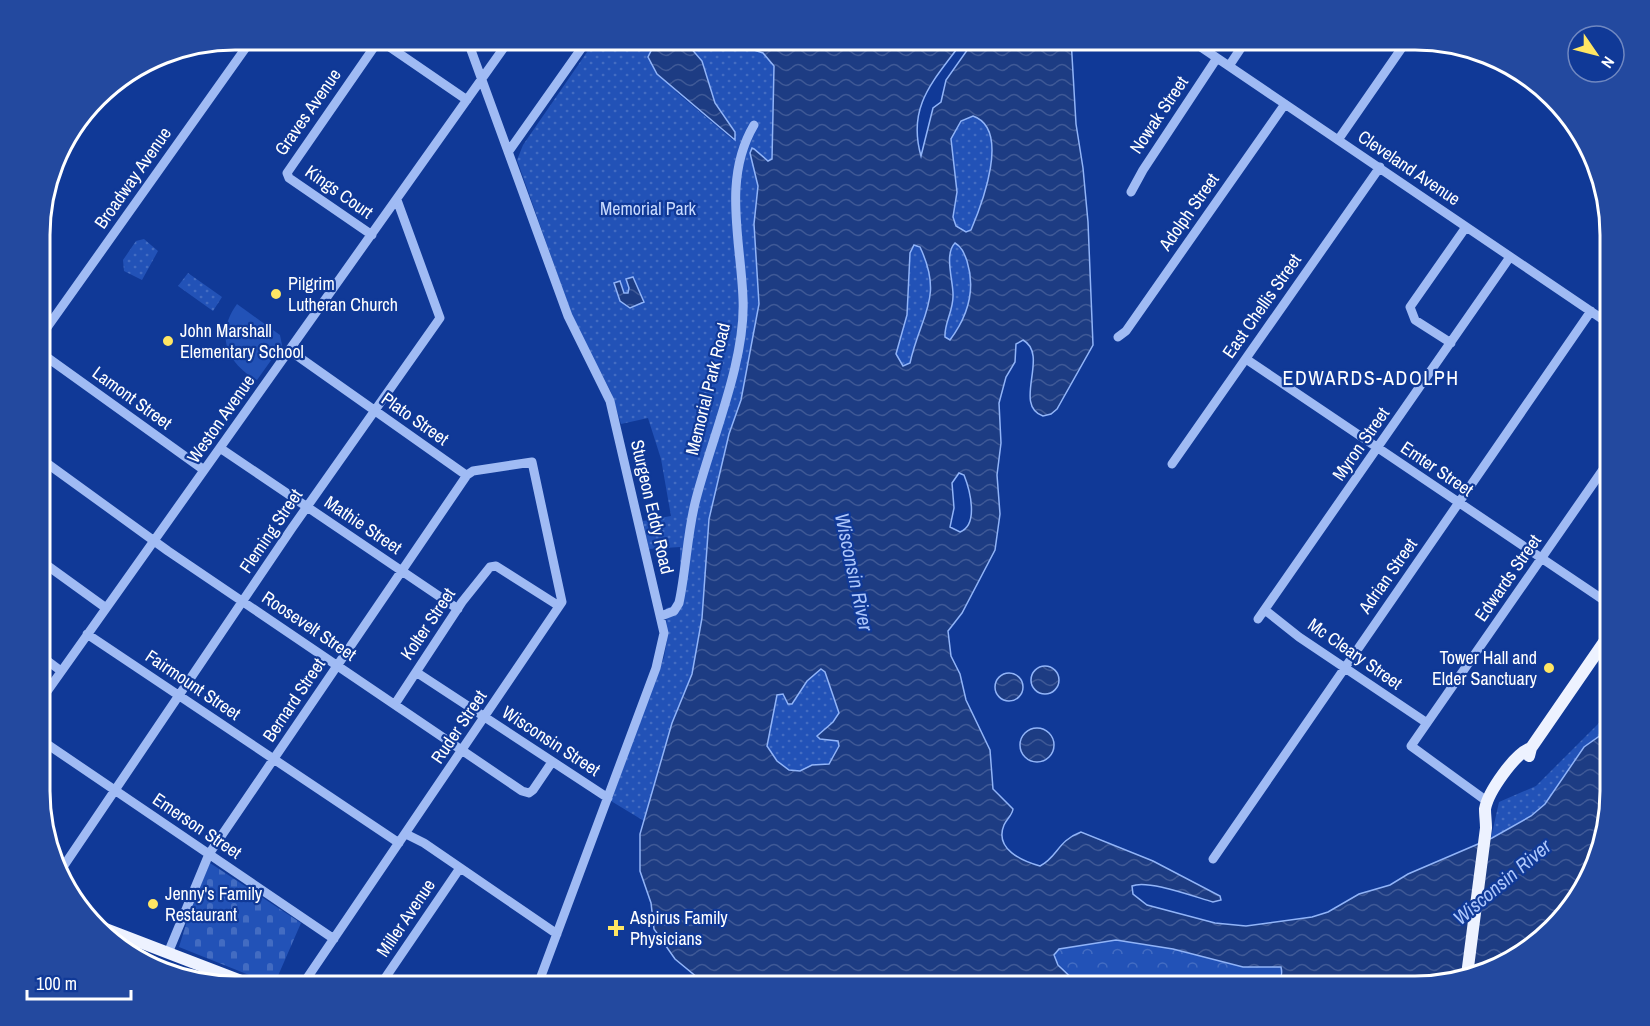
<svg xmlns="http://www.w3.org/2000/svg" width="1650" height="1026" viewBox="0 0 1650 1026" font-family="'Archivo Narrow',sans-serif">
<style>
.green{fill:#2252b7}
.forest{fill:url(#forest-crowns)}
.cemetery{fill:url(#cemetery-stones)}
.park{fill:url(#park-dots)}
.water{fill:url(#water-waves);stroke:#91b4f8;stroke-width:1.5;fill-rule:evenodd}
.lines{fill:none;stroke-linecap:round;stroke-linejoin:round}
.minor{stroke:#a0bbf4;stroke-width:9}
.major{stroke:#edf2ff;stroke-width:12}
.poi-dot{fill:#ffe663;stroke:#103997;stroke-width:2}
.labels{text-anchor:middle;stroke-width:4.5;stroke-linejoin:round;paint-order:stroke}
.street-label{font-size:18px;fill:#fff;stroke:#103997}
.park-label{font-size:18px;fill:#c8dafe;stroke:#103997}
.poi-label{font-size:18px;fill:#fff;stroke:#103997;text-anchor:start}
.neighbourhood-label{font-size:20px;letter-spacing:1.5px;fill:#fff;stroke:#103997}
.water-label{font-size:20px;font-style:italic;fill:#acc6fb;stroke:#103997}
.rim{fill:none;stroke:#fff;stroke-width:3}
</style>
<defs>
<pattern id="forest-crowns" width="20" height="18" patternUnits="userSpaceOnUse" patternTransform="scale(1.5)"><rect width="20" height="18" fill="#2252b7"/><path d="M2 6a3 3 0 1 1 6 0M12 15a3 3 0 1 1 6 0" fill="none" stroke="#436cc2"/></pattern>
<pattern id="cemetery-stones" width="16" height="16" patternUnits="userSpaceOnUse" patternTransform="scale(1.5)"><rect width="16" height="16" fill="#2252b7"/><path d="M2 7V4a2 2 0 0 1 4 0v3zM10 15v-3a2 2 0 0 1 4 0v3z" fill="#436cc2"/></pattern>
<pattern id="park-dots" width="8" height="8" patternUnits="userSpaceOnUse" patternTransform="scale(1.5)"><rect width="8" height="8" fill="#2252b7"/><path d="M2 2h.1M6 6h.1" fill="none" stroke="#436cc2" stroke-width="1.8" stroke-linecap="round"/></pattern>
<pattern id="water-waves" width="16" height="10" patternUnits="userSpaceOnUse" patternTransform="scale(1.5)"><rect width="16" height="10" fill="#1d3c83"/><path d="M0 5q4-4 8 0t8 0" fill="none" stroke="#3f5996"/></pattern>
</defs>
<rect width="100%" height="100%" fill="#103997"/>
<path class="green" d="M237,304L280,335L282,345L257,380C226,363 215,334 237,304Z"/>
<path class="forest" d="M1116,940L1173,949L1243,967H1282C1283,976 1281,982 1273,987H1081L1070,978L1054,958L1058,949Z"/>
<path class="cemetery" d="M210,863L301,923L274,985L179,947L191,908Z
M112,940L234,987C188,979 147,974 112,940Z"/>
<path class="park" d="M596,39H657L652,49L676,92L733,140L735,132L715,103L702,61L683,39H756L754,50L763,53L774,66L772,159L768,161L750,153L758,186L754,224L759,304L741,400L729,434L709,519L702,618L692,674L672,723L644,821L611,801L664,657L667,640L666,608L671,607C682,591 680,566 680,547L649,549L643,521L671,516L661,459L648,418L621,424L611,392L575,324L517,160L523,145Z
M973,116C1011,129 982,204 971,230L966,232L956,226L953,217L957,192L951,139L961,121Z
M144,239L158,251L142,280L124,271L123,260L136,241Z
M955,243C962,247 964,253 967,261C976,290 968,316 950,340L945,337C944,323 954,310 953,294C953,280 944,254 955,243Z
M913,245L920,247C944,298 921,314 910,363L902,366L896,354L907,315L910,253Z
M188,273L222,297L213,311L178,286Z
M821,669L825,672L839,713L833,722L817,736L820,739L838,741L839,746L829,764L812,765L800,771L789,770L777,761L767,746L777,695L783,694L792,704L807,681Z
M1611,711V728L1584,747L1545,804L1531,816L1491,838L1499,802L1536,786Z"/>
<path class="water" d="M657,39H683L702,61L715,103L735,132V140L657,74L648,57Z
M756,39H964C937,78 906,103 921,156L933,108L941,102L946,80L975,39H1071L1076,124L1083,168L1088,222L1093,345L1057,409L1051,414L1043,416C1012,405 1050,355 1023,340L1016,344L1015,362L1006,377L999,403L1001,443L997,475L1000,514L995,550L962,613L948,631L951,656L960,674L966,700L990,750L993,789L1013,809C1012,816 1007,818 1004,825C994,849 1022,861 1040,866C1058,857 1057,841 1081,832L1153,861L1220,896L1221,900L1213,902C1195,897 1147,879 1132,886L1133,894L1147,905L1215,923L1246,926L1312,917L1328,912L1359,894L1390,885L1408,874L1492,838L1531,816L1545,804L1584,747L1611,728V804L1578,900L1513,961L1428,987H1273C1281,982 1283,976 1281,967H1243L1173,949L1116,940L1059,949L1054,955L1058,965L1081,987H709L675,959L654,929L651,903L640,871V834L672,723L692,674L702,618L709,519L729,434L741,400L759,304L754,224L758,186L750,153L752,148L754,149L768,161L772,159L774,66L763,53L754,50ZM973,116C1011,129 982,204 971,230L966,232L956,226L953,217L957,192L951,139L961,121ZM955,243C962,247 964,253 967,261C976,290 968,316 950,340L945,337C944,323 954,310 953,294C953,280 944,254 955,243ZM914,245L920,247C944,298 921,314 910,363L903,366L896,354L907,315L910,253ZM959,473L964,475C970,490 979,525 960,532L950,527L954,508L952,483ZM821,669L825,672L839,713L833,722L817,736L820,739L838,741L839,746L829,764L812,765L800,771L789,770L777,761L767,746L777,695L783,694L788,704H792L807,681Z
M633,277L644,302L630,308L620,301L614,283L620,281L624,293H628L629,288L626,279Z
M1031 680a14 14 0 1 1 28 0a14 14 0 1 1-28 0Z
M995 687a14 14 0 1 1 28 0a14 14 0 1 1-28 0Z
M1020 745a17 17 0 1 1 34 0a17 17 0 1 1-34 0Z"/>
<g class="lines">
<path class="minor" d="M378,39L467,100
M467,39L568,316L610,401L664,633L656,668L537,987
M1189,39L1611,325
M1229,66L1247,39
M1338,140L1408,39
M509,151L588,39
M1131,192L1143,170L1217,58
M372,235L289,178L287,173L379,40
M41,336L252,39
M1118,337L1126,331L1285,104
M1451,343L1415,320L1410,307L1466,227
M289,350L466,475
M41,353L204,470
M1246,359L1611,605
M220,448L458,609
M41,459L168,551L522,791L529,793L533,790L552,762
M1172,464L1380,167
M41,561L106,608
M1265,610L1299,637L1427,723
M661,616L674,611L679,603C686,570 687,536 695,503C710,442 746,362 743,299C741,241 722,179 754,125
M1258,619L1510,257
M87,634L399,843
M41,656L61,671
M416,672L608,798
M41,700L510,39
M395,704L462,602L490,567L496,566L559,606
M41,740L334,939
M1488,802L1411,746L1611,458
M406,834L424,843L557,934
M1213,859L1591,311
M61,870L292,528L440,318L397,200
M168,953L209,854L467,475L473,471L532,462L562,602L301,987
M379,987L460,868"/>
<path class="major" d="M1529,756L1531,748L1611,632
M98,926L257,987
M1467,975L1486,828C1486,822 1485,815 1485,809C1488,792 1515,753 1531,748"/>
</g>
<g class="poi-dot">
<circle cx="276" cy="294" r="6"/>
<circle cx="168" cy="341" r="6"/>
<circle cx="1549" cy="668" r="6"/>
<circle cx="153" cy="904" r="6"/>
<path d="M613 919h6v6h6v6h-6v6h-6v-6h-6v-6h6z"/>
</g>
<g class="labels">
<g class="street-label">
<text transform="translate(308 112) rotate(-55)" y="6">Graves Avenue</text>
<text transform="translate(1159 115) rotate(-56)" y="6">Nowak Street</text>
<text transform="translate(1409 168) rotate(34)" y="6">Cleveland Avenue</text>
<text transform="translate(133 178) rotate(-55)" y="6">Broadway Avenue</text>
<text transform="translate(339 192) rotate(35)" y="6">Kings Court</text>
<text transform="translate(1189 212) rotate(-55)" y="6">Adolph Street</text>
<text transform="translate(1262 306) rotate(-55)" y="6">East Chellis Street</text>
<text transform="translate(708 389) rotate(-76)" y="6">Memorial Park Road</text>
<text transform="translate(132 398) rotate(36)" y="6">Lamont Street</text>
<text transform="translate(221 419) rotate(-55)" y="6">Weston Avenue</text>
<text transform="translate(415 419) rotate(35)" y="6">Plato Street</text>
<text transform="translate(1361 444) rotate(-55)" y="6">Myron Street</text>
<text transform="translate(1437 469) rotate(34)" y="6">Emter Street</text>
<text transform="translate(652 507) rotate(77)" y="6">Sturgeon Eddy Road</text>
<text transform="translate(363 525) rotate(34)" y="6">Mathie Street</text>
<text transform="translate(271 531) rotate(-56)" y="6">Fleming Street</text>
<text transform="translate(1388 576) rotate(-55)" y="6">Adrian Street</text>
<text transform="translate(1508 578) rotate(-55)" y="6">Edwards Street</text>
<text transform="translate(428 624) rotate(-56)" y="6">Kolter Street</text>
<text transform="translate(309 626) rotate(34)" y="6">Roosevelt Street</text>
<text transform="translate(1355 654) rotate(35)" y="6">Mc Cleary Street</text>
<text transform="translate(193 685) rotate(34)" y="6">Fairmount Street</text>
<text transform="translate(294 700) rotate(-56)" y="6">Bernard Street</text>
<text transform="translate(459 727) rotate(-56)" y="6">Ruder Street</text>
<text transform="translate(551 741) rotate(33)" y="6">Wisconsin Street</text>
<text transform="translate(197 826) rotate(34)" y="6">Emerson Street</text>
<text transform="translate(406 918) rotate(-56)" y="6">Miller Avenue</text>
</g>
<g class="park-label">
<text x="648" y="215">Memorial Park</text>
</g>
<g class="poi-label">
<text x="288" y="290">Pilgrim<tspan x="288" dy="21">Lutheran Church</tspan></text>
<text x="180" y="337">John Marshall<tspan x="180" dy="21">Elementary School</tspan></text>
<text x="1537" y="664" text-anchor="end">Tower Hall and<tspan x="1537" dy="21">Elder Sanctuary</tspan></text>
<text x="165" y="900">Jenny's Family<tspan x="165" dy="21">Restaurant</tspan></text>
<text x="630" y="924">Aspirus Family<tspan x="630" dy="21">Physicians</tspan></text>
</g>
<g class="neighbourhood-label">
<text x="1371" y="385">EDWARDS-ADOLPH</text>
</g>
<g class="water-label">
<text transform="translate(854 572) rotate(78)" y="7">Wisconsin River</text>
<text transform="translate(1502 882) rotate(-40)" y="7">Wisconsin River</text>
</g>
</g>
<path d="M0 0H1650V1026H0ZM235 50H1415A185 185 0 0 1 1600 235V791A185 185 0 0 1 1415 976H235A185 185 0 0 1 50 791V235A185 185 0 0 1 235 50Z" fill="#23499f" fill-rule="evenodd"/>
<path class="rim" d="M235 50H1415A185 185 0 0 1 1600 235V791A185 185 0 0 1 1415 976H235A185 185 0 0 1 50 791V235A185 185 0 0 1 235 50Z"/>
<g transform="translate(1596 54) rotate(125)"><circle r="28" fill="#103997" stroke="#7088c1" stroke-width="1.5"/>
<path d="M0-4.5L10 22L0 15L-10 22Z" fill="#ffe663"/>
<text y="-9" font-size="16" font-weight="bold" text-anchor="middle" fill="#ffffff">N</text>
</g>
<path d="M27 990v9h104v-9" fill="none" stroke="#ffffff" stroke-width="3"/>
<text x="36" y="990" font-size="18" fill="#ffffff" stroke="#103997" stroke-width="4.5" paint-order="stroke">100 m</text>
</svg>
